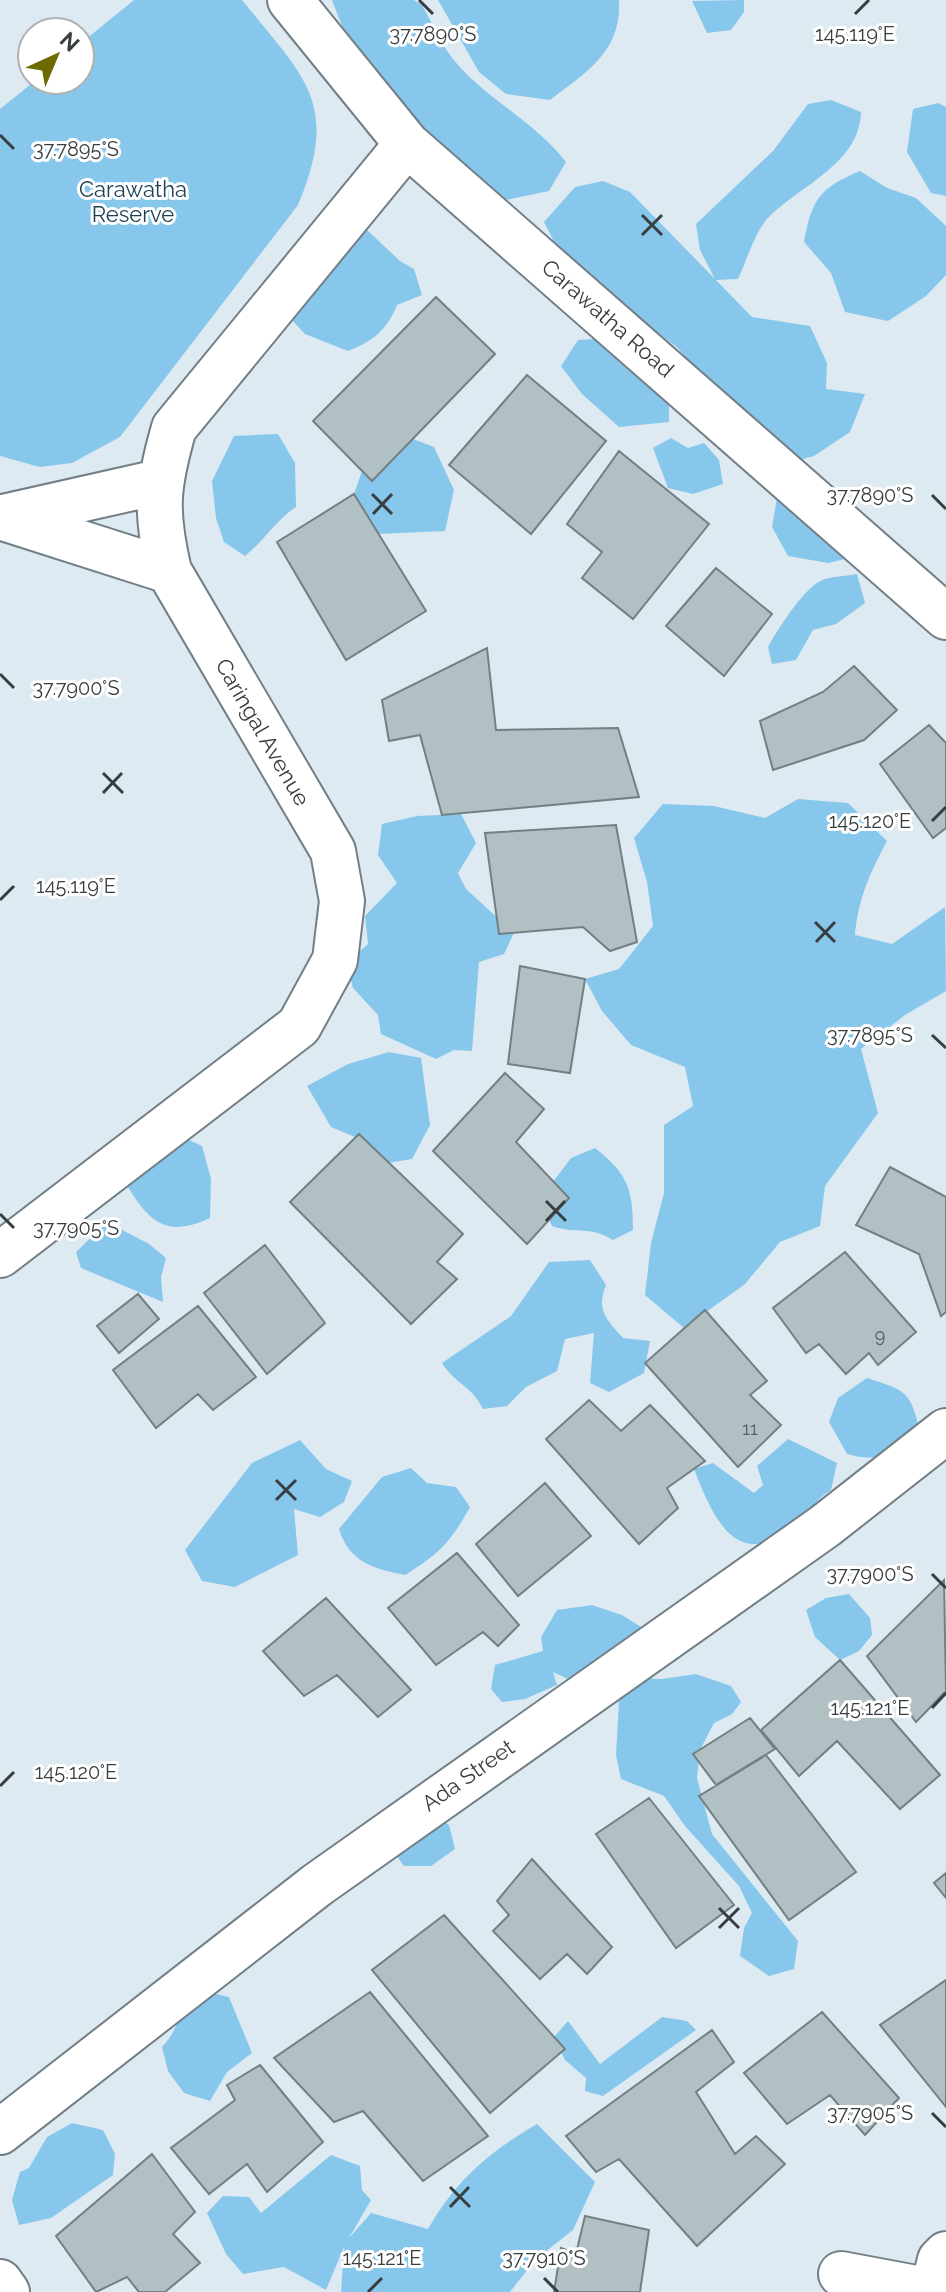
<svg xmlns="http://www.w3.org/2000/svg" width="946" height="2292" viewBox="0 0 946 2292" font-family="Raleway,sans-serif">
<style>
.green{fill:#87c7ec}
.building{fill:#b1c0c3;stroke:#728083;stroke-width:2}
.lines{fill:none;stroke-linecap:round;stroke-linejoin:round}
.minor-casing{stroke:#737f86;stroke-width:48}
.minor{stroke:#fff;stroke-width:44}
.ticks{fill:none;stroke:#383d40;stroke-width:3}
.labels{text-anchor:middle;stroke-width:6;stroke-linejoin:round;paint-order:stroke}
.number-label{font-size:18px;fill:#565e61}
.park-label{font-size:22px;fill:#1a3e52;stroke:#fff}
.street-label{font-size:22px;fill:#383d40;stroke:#fff}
.ticks-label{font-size:20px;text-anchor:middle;fill:#383d40;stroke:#fff;stroke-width:6;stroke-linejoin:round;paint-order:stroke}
</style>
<rect width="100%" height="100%" fill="#ddeaf2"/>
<path class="green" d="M134,0H242C304,77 341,103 298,205L120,437L72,463L40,467L0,456V109L36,80H80V44Z
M332,0H414L422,5C433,24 443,49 458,65C491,102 536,123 566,162L549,191L506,200L452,202L347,39Z
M438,0H619C622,52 586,72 550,100L506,94L479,72Z
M744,0V12L731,30L707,33L692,1Z
M831,100L861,112C860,163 801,185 769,217C755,231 747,260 738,279L716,280L752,317L810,326L827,363L826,389L865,394L850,432L814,456L777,466L677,347L568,269L544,222L575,187L603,181L630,192L715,279L700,250L696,224L773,151L808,104Z
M938,103L946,107V196L931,193L907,152L913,109Z
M860,171L887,188L916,198L946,226V275L926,296L888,321L845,312L831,273L804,242C812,198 820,188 860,171Z
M367,230L400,261L414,269L422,295L397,305C387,330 373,341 348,351L305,334L288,316L327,243Z
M608,338L669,390V422L619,427L582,394L561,366L578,340Z
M278,434L295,463L296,507C276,520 264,541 245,556L224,542L216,518L212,481L234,436Z
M671,438L688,448L704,443L719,460L723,484L693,494L668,488L653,448Z
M413,439L434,447L454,490L445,531L378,534L354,494L362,471Z
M825,480L873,527L853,557L828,563L788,556L772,527L777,497Z
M857,574L865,603L836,624L813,630L796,660L772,664L768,647C778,629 806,584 825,579C835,576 847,576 857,574Z
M798,799L848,803L887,841C870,873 858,899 855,935L892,944L945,907L946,991L905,1015L861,1049L878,1113L825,1186L820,1226L780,1242L745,1284L684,1328L645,1295L651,1243L664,1193V1125L693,1106L685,1067L631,1045L602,1011L585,979L619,969L653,926L647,882L634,838L663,804L714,806L765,818Z
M461,814L476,843L458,873L466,889L514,933L504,954L479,962L472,1051L454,1050L436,1059L381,1034L378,1015L353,988L346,963L368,944L365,916L397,883L378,855L382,824L417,816Z
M389,1052L421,1058L430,1125L412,1159L388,1163L367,1142L331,1127L307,1086L348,1064Z
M175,1133L202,1146L211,1179L210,1218C163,1240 147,1219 123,1179Z
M595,1148C628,1174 633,1189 633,1230L613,1240C589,1225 577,1235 552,1226L540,1199L571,1158Z
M107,1222L149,1244L166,1258L161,1277L163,1302L81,1268L76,1252Z
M590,1260L606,1285C596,1310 606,1319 623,1338L650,1341L644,1373L609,1392L590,1383L594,1333L565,1339L557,1371L526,1387L507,1406L483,1409C472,1386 455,1384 442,1363L511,1316L549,1262Z
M867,1378C903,1390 910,1389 919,1428C894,1452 882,1464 847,1454L829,1422L838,1398Z
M788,1439L837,1463L831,1490C818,1498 815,1504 805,1515C800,1521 792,1526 785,1531C734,1571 710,1510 694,1469L713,1463L754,1493L763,1485L757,1466Z
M300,1440L326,1469L352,1481L344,1502L320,1517L294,1509L298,1555L235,1587L202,1581L185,1550L252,1463Z
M411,1468L427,1483L456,1487L470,1507C450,1543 440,1553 405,1575C374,1569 349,1562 339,1529L382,1477Z
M849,1594L870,1618L872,1635L859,1651L840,1660L815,1637L806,1610L826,1598Z
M592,1605L622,1615L646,1630L579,1684L553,1672L557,1685L525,1699L502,1702L491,1689L495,1665L543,1651L541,1637L557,1610Z
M696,1674L731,1686L741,1702L732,1714L714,1723L700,1750L697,1778L712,1834L798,1941L794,1969L769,1976L740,1956L744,1928L752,1913L739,1886L685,1826L664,1796L621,1779L616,1755L619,1701L636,1678L662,1679Z
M425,1806L449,1825L455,1849L431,1866H404L389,1845Z
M199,1990L229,1997L252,2053L227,2072L210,2101L184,2093L168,2071L162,2047C182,2026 176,2011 199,1990Z
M662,2017L687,2021L696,2030L603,2096L585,2091L586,2078L565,2060L554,2037L568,2021L600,2064Z
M72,2123L103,2130L115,2154L113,2175L51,2218L19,2225L12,2200L20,2172L29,2168L47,2137Z
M537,2124L595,2182L573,2230L535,2260L510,2292H341L344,2247L326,2290L284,2267L243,2274L226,2254L207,2213L223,2196L249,2197L261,2213L331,2155L360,2166L362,2190L371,2200L349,2238L371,2213L428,2229C456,2180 489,2152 537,2124Z"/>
<path class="building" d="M436,297L495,354L372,481L313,421Z
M527,375L606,441L531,534L449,465Z
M619,451L709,524L633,619L582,578L602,552L567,524Z
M354,494L426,611L346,660L277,542Z
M716,568L772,614L724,676L666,626Z
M487,648L496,730L618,728L639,797L442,815L420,735L389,741L382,700Z
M854,666L897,710L864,740L773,770L760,721L823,692Z
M929,725L946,743V828L933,838L880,764Z
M616,825L637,942L610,951L583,927L499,934L485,833Z
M520,966L585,979L570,1073L508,1064Z
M505,1073L544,1109L516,1142L569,1198L527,1244L433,1151Z
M359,1134L463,1234L437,1262L457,1279L411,1324L290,1202Z
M890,1167L946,1197V1312L941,1316L919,1254L856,1225Z
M265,1245L325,1323L267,1374L204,1293Z
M845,1252L916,1332L878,1365L869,1353L846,1374L819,1344L806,1353L773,1308Z
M138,1294L159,1319L119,1353L97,1326Z
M198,1306L256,1377L213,1410L198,1394L156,1428L113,1370Z
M705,1310L767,1381L750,1395L781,1425L738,1467L645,1363Z
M589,1400L621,1431L650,1405L705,1461L667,1488L678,1508L639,1544L546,1439Z
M545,1483L591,1536L518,1596L476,1544Z
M457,1553L519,1625L498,1646L483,1632L436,1665L388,1608Z
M944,1580L946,1691L916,1722L867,1656Z
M326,1598L411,1690L378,1717L337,1675L304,1696L263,1651Z
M840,1660L940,1775L900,1809L837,1741L799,1776L761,1730Z
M750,1718L775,1749L716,1785L693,1754Z
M766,1755L856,1872L789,1920L699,1796Z
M649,1798L734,1905L676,1948L596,1834Z
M532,1859L612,1947L587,1974L567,1954L540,1979L493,1931L509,1915L497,1901Z
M946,1873V1898L934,1883Z
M444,1915L565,2049L490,2113L372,1970Z
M946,1980V2107L880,2025Z
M370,1992L488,2136L423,2181L363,2111L334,2122L274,2058Z
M822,2012L899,2098L865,2135L830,2095L787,2124L744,2073Z
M712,2030L734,2062L696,2092L735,2154L756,2136L785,2164L697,2246L619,2159L596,2172L566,2136Z
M260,2065L323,2142L267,2192L247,2164L209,2194L171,2148L235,2100L227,2085Z
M152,2154L195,2212L173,2234L200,2263L165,2292H139L127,2277L96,2292L56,2236Z
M585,2216L649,2230L640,2292H554L561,2248L576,2254Z"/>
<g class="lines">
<defs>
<path id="minor" d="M290,0L407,144L946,617
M0,517L169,571
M3,517L159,482
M0,1255L299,1026L335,960L342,901L333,851L169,571C155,511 157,487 174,428L407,144
M0,2132L317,1885L825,1526L946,1431
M841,2274L932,2291
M0,2282L7,2292
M932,2292L940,2260L946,2254"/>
</defs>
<use href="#minor" class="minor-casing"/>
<use href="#minor" class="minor"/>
</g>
<path class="ticks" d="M419,0L433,14M855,14L869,0M0,135L14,149M642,215L662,235M642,235L662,215M372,494L392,514M932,495L946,509M373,514L392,494M0,674L14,688M103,773L123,793M103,793L122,773M932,821L946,807M0,900L14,886M815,922L835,942M816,942L835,922M932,1035L946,1048M546,1201L566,1221M0,1214L14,1228M546,1221L565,1201M276,1480L296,1500M276,1500L296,1480M932,1574L946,1588M932,1708L946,1693M0,1786L14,1772M719,1908L739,1928M719,1928L739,1908M932,2113L946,2127M450,2187L470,2207M450,2207L469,2187M544,2278L558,2292M368,2292L382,2278"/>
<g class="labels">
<g class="number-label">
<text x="880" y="1342">9</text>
<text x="750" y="1435">11</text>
</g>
<g class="park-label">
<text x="133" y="197">Carawatha<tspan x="133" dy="25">Reserve</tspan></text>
</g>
<g class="street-label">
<text transform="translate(608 318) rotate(41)" y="8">Carawatha Road</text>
<text transform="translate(263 732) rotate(60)" y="8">Caringal Avenue</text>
<text transform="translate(468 1775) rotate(-35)" y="8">Ada Street</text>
</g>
</g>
<g class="ticks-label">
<text x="433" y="41">37.7890°S</text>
<text x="855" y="41">145.119°E</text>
<text x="76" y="156">37.7895°S</text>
<text x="870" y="502">37.7890°S</text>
<text x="76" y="695">37.7900°S</text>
<text x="870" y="828">145.120°E</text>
<text x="76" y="893">145.119°E</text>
<text x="870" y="1042">37.7895°S</text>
<text x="76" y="1235">37.7905°S</text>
<text x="870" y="1581">37.7900°S</text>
<text x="870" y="1715">145.121°E</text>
<text x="76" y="1779">145.120°E</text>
<text x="870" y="2120">37.7905°S</text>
<text x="382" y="2265">145.121°E</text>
<text x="544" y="2265">37.7910°S</text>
</g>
<g transform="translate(56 56) rotate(44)"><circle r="38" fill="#ffffff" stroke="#afb1b3" stroke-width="2"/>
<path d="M0-6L14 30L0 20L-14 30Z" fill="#6d6903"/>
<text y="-12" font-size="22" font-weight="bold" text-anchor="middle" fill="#383d40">N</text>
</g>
</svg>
